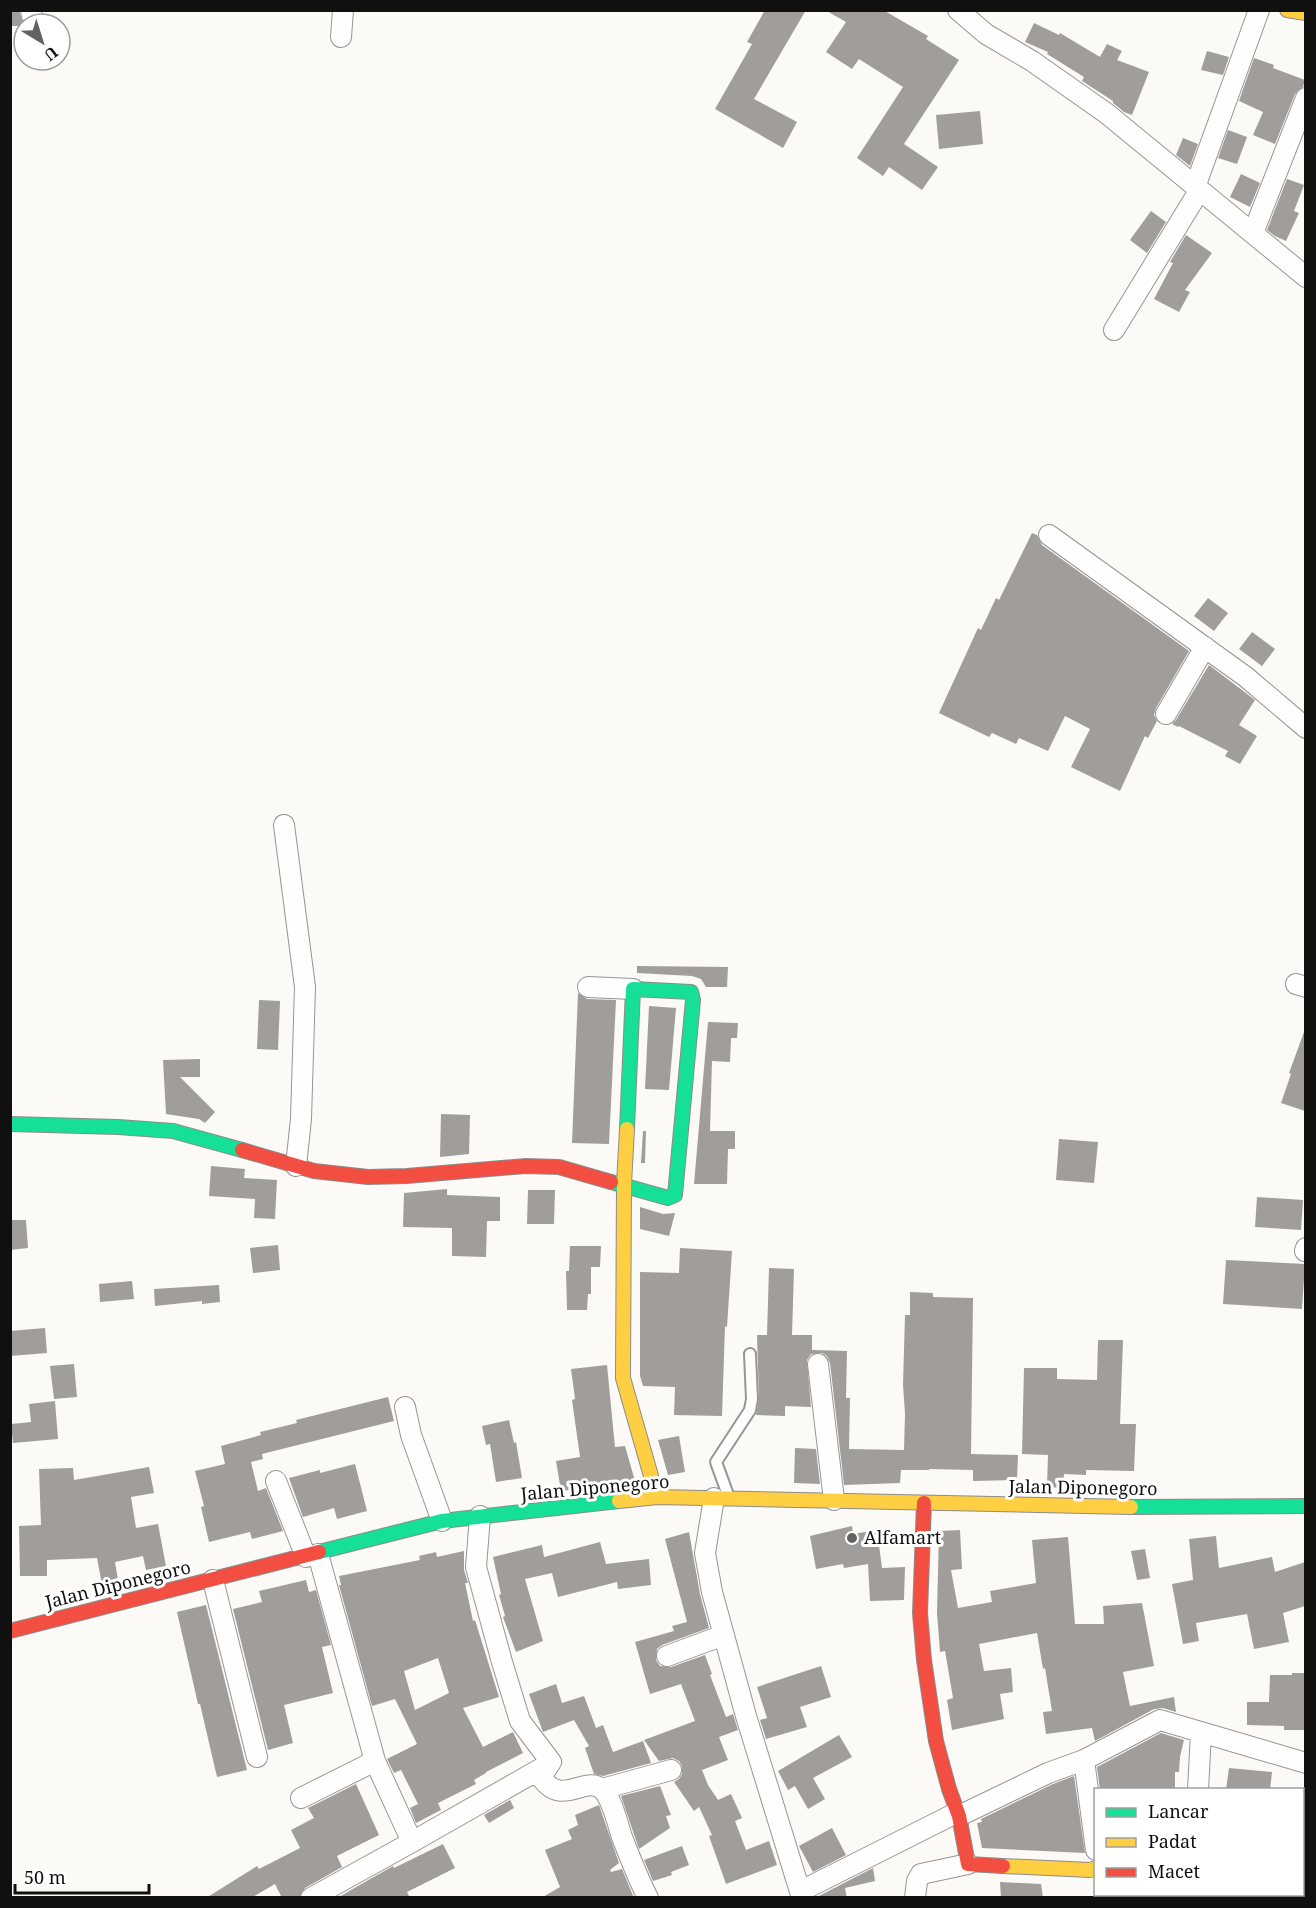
<svg xmlns="http://www.w3.org/2000/svg" width="1316" height="1908" viewBox="0 0 1316 1908" font-family="'Noto Serif',serif">
<style>
.building{fill:#a09d9b;fill-rule:evenodd}
.lines{fill:none;stroke-linecap:round;stroke-linejoin:round}
.lane-casing{stroke:#969594;stroke-width:14}
.street-casing{stroke:#969594;stroke-width:22}
.fast-casing{stroke:#8d8c8b;stroke-width:16}
.slow-casing{stroke:#8d8c8b;stroke-width:16}
.jam-casing{stroke:#8d8c8b;stroke-width:16}
.lane{stroke:#fffefe;stroke-width:10}
.street{stroke:#fffefe;stroke-width:20}
.fast{stroke:#16e098;stroke-width:14}
.slow{stroke:#ffcf43;stroke-width:14}
.jam{stroke:#f24e42;stroke-width:14}
.poi-dot{fill:#636261;stroke:#fff;stroke-width:2}
.labels{text-anchor:middle;stroke-width:6;stroke-linejoin:round;paint-order:stroke}
.street-label{font-size:18px;fill:#101010;stroke:#fff}
.poi-label{font-size:18px;fill:#101010;stroke:#fff;text-anchor:start}
</style>
<rect width="100%" height="100%" fill="#fcfaf7"/>
<path class="building" d="M10,10H19L24,26H10Z
M765,10H806L754,99L797,122L783,148L715,109L752,44L747,42Z
M825,10H883L928,36L926,39L959,60L904,144L938,167L922,190L889,167L883,176L857,158L903,87L859,59L852,69L826,52L846,22Z
M1034,23L1059,35L1060,33L1100,57L1107,44L1122,51L1117,60L1149,72L1132,115L1124,112L1113,103V101L1082,81L1084,77L1047,54L1048,52L1025,42Z
M1207,51L1229,57L1223,75L1201,70Z
M1254,58L1274,65L1273,68L1305,80L1303,87L1295,94L1275,144L1253,135L1263,112L1239,101Z
M980,111L983,144L939,149L936,115Z
M1228,130L1247,137L1237,164L1218,158Z
M1183,138L1198,144L1190,166L1176,155Z
M1241,174L1260,183L1250,207L1230,197Z
M1287,179L1304,185L1294,211L1299,213L1286,241L1275,236L1267,230Z
M1151,211L1166,222L1147,253L1130,240Z
M1186,235L1212,253L1185,290L1190,292L1179,312L1154,299L1173,263L1170,262Z
M1032,533L1037,535L1042,545L1189,651L1156,708L1154,715L1157,721L1148,738L1145,736L1120,791L1071,767L1090,729L1065,716L1048,751L1019,738L1016,744L992,733L989,737L939,713L978,628L981,630L996,598L999,600Z
M1208,598L1228,613L1214,631L1194,616Z
M1252,632L1275,649L1262,666L1239,649Z
M1209,665L1255,700L1239,725L1257,736L1240,764L1225,756L1228,751L1179,726L1178,727L1172,724L1176,720Z
M637,966L728,967L727,987H706L701,979L692,976L637,973Z
M578,993L587,999L616,1000L609,1144L572,1143Z
M259,1000L280,1001L278,1050L257,1049Z
M649,1006L676,1008L669,1090L645,1089Z
M708,1022L738,1023L737,1038H731L730,1062L712,1061L710,1131H735V1149H728L727,1184H694Z
M1304,1032H1305V1111L1281,1103L1291,1074L1289,1073Z
M200,1059V1077H180L215,1112L205,1123L199,1119L166,1114L163,1060Z
M441,1114L470,1115L469,1154L440,1157Z
M643,1131H646L645,1163H641Z
M1059,1139L1098,1142L1094,1183L1056,1180Z
M211,1166L245,1169L244,1178L277,1180L275,1219L254,1218L255,1199L209,1196Z
M447,1189V1195L500,1197V1221H487L486,1257L452,1256V1228L403,1227L404,1193Z
M528,1190H555L554,1224H527Z
M1257,1197L1303,1200L1301,1230L1255,1227Z
M640,1207L663,1214L675,1213L669,1236L640,1229Z
M10,1220H26L28,1248L10,1250Z
M278,1245L280,1270L253,1273L250,1248Z
M570,1246H601L600,1267H591V1294H588L587,1310H567L566,1271H569Z
M680,1248L732,1251L727,1327L725,1326L722,1416L674,1415L675,1387L643,1386L640,1376V1272L679,1273Z
M1226,1260L1305,1264L1302,1309L1223,1304Z
M769,1268L794,1269L792,1335H812V1350L847,1351L846,1398H850L849,1449L904,1450L905,1414L903,1385L905,1315H910V1292L933,1293V1297L973,1298L971,1454L1018,1455L1017,1480L973,1481V1470L929,1469V1470H901L900,1483L844,1485L830,1363L827,1356L822,1353L811,1354L807,1360L811,1407L785,1406V1416L756,1415L759,1399L757,1335H767Z
M132,1281L134,1299L100,1302L99,1284Z
M219,1285L220,1302L202,1304V1301L155,1306L154,1289Z
M45,1328L47,1353L10,1356V1331Z
M1098,1340H1123L1120,1424H1136L1134,1471L1086,1470V1475L1064,1474L1063,1488L1047,1487L1048,1455L1022,1454L1024,1368H1057V1379L1097,1380Z
M74,1364L77,1397L54,1399L50,1366Z
M607,1365L615,1447L625,1446L635,1481L561,1491L556,1461L580,1457L572,1400L575,1399L571,1369Z
M388,1397L394,1421L262,1454L263,1459L251,1462L258,1491L266,1488L283,1531L252,1539L250,1532L209,1542L201,1507L204,1506L195,1471L225,1464L221,1446L261,1435L260,1432L297,1423L296,1420Z
M55,1401L58,1439L13,1443L11,1424L31,1422L29,1404Z
M509,1420L514,1443L516,1442L522,1478L496,1482L490,1444L486,1445L482,1426Z
M679,1436L685,1472L668,1475L658,1440Z
M795,1448L816,1449L820,1484L794,1483Z
M355,1464L367,1511L337,1519L334,1508L303,1517L289,1478L320,1470V1473Z
M149,1467L154,1493L131,1497L136,1528L158,1524L166,1566L146,1570L143,1556L115,1562L119,1586L103,1590L97,1558L47,1560V1576H20L19,1526L41,1525L39,1469L73,1468L74,1480Z
M852,1526L853,1534L877,1530L882,1568L905,1567L904,1600L870,1601L868,1564L844,1568L843,1564L816,1569L810,1536Z
M960,1530L962,1569L951,1570L958,1608L992,1602L990,1591L1036,1583L1032,1540L1068,1537L1075,1624H1104L1103,1606L1142,1603L1154,1666L1123,1672L1130,1706L1174,1697L1176,1712L1163,1708L1154,1709L1095,1741L1092,1728L1046,1734L1043,1712L1052,1711L1045,1668L1043,1669L1037,1633L979,1644L984,1671L1011,1668L1013,1692L1000,1694L1004,1719L952,1730L947,1700L953,1698L945,1651L940,1652L937,1613L939,1531Z
M689,1532L700,1594L709,1628L662,1645L657,1649L656,1660L660,1666L671,1667L705,1655L712,1674L710,1675L726,1717L733,1714L738,1730L719,1737L728,1760L702,1770L708,1785L718,1800L731,1794L742,1818L735,1821L746,1850L769,1841L777,1865L726,1884L709,1836L712,1835L699,1807L694,1811L674,1782L679,1779L682,1774V1766L679,1761L673,1758L659,1761L644,1740L695,1721L681,1684L650,1694L635,1642L674,1631L672,1626L687,1622L665,1539Z
M1216,1536L1219,1568L1272,1557L1275,1572L1305,1562V1606L1283,1613L1289,1642L1254,1649L1247,1614L1196,1623L1199,1641L1183,1644L1172,1584L1193,1580L1189,1539Z
M600,1542L606,1564L649,1559L651,1585L618,1589L617,1582L558,1597L552,1573L525,1579L543,1641L516,1652L503,1617L505,1616L499,1595L501,1594L493,1557L542,1545L544,1557Z
M1145,1549L1150,1578L1137,1580L1131,1551Z
M464,1551V1570L468,1583H465L473,1621L475,1620L499,1697L463,1708L483,1747L513,1732L523,1753L486,1772V1773L474,1780L476,1784L438,1803L441,1810L416,1823L410,1808L418,1804L401,1770L394,1773L387,1759L417,1744L395,1699L372,1706L339,1585H341L339,1576L420,1560L419,1556L436,1552L437,1557ZM438,1658L449,1693L415,1710L404,1671Z
M306,1580L309,1592L316,1590L331,1645L322,1647L333,1693L284,1705L293,1743L268,1750L233,1609L262,1602L259,1591Z
M206,1605L247,1770L217,1777L200,1704H198L177,1612Z
M821,1666L831,1697L800,1707L807,1727L766,1739L760,1720L767,1718L757,1687Z
M1292,1673H1305V1730H1284V1726L1247,1725V1702H1269L1270,1675H1292Z
M556,1684L562,1703L584,1696L596,1728L603,1725L613,1752L643,1741L651,1763L603,1776L594,1774L585,1748L589,1746L574,1720L543,1732L529,1694Z
M1161,1733L1184,1740L1180,1757L1179,1772H1175V1790H1100L1097,1767Z
M839,1735L852,1757L813,1778L825,1799L808,1809L795,1786L788,1790L778,1771Z
M1229,1768L1272,1772L1270,1790H1226Z
M1074,1776L1085,1853L982,1848L977,1823L982,1822L981,1819L1053,1784Z
M356,1784L379,1835L337,1856L342,1867L305,1888L299,1898H282L275,1884L251,1898H206L257,1866L259,1869L300,1848L291,1830L314,1818L308,1808Z
M660,1786L671,1815L666,1816L670,1828L639,1849L621,1796Z
M510,1800L514,1808L489,1823L484,1815Z
M599,1805L619,1863L610,1870L611,1872L622,1869L634,1898H541L560,1887L545,1850L572,1839L568,1830L578,1825L575,1815Z
M832,1828L846,1855L813,1872L799,1846Z
M443,1844L455,1868L407,1892L410,1898H337L393,1866L394,1868Z
M682,1846L689,1865L671,1872L672,1875L653,1881L644,1860Z
M873,1868L875,1881L845,1888L847,1898H815Z
M1000,1882L1041,1884L1043,1898H1001Z"/>
<g class="lines">
<defs>
<path id="lane" d="M728,1495L716,1462L750,1410L752,1399L750,1354"/>
<path id="street" d="M31,10L32,16
M958,10L986,34L1032,61L1106,113L1306,277
M341,37L343,10
M1195,187L1259,10
M1253,233L1306,98
M1114,330L1199,191
M1049,535L1246,677L1306,728
M1166,714L1205,647
M284,825L305,987L301,1119L296,1166
M1296,984L1306,987
M588,987L633,989
M1305,1251L1306,1248
M818,1364L834,1500
M405,1407L411,1435L442,1521
M276,1481L306,1557
M714,1498L705,1553L712,1592L746,1716L802,1898
M480,1516L476,1567L502,1662L520,1721L551,1762L541,1777C562,1809 586,1773 603,1790C612,1799 618,1825 622,1837C630,1858 638,1878 648,1898
M318,1554L375,1761L412,1842L549,1764
M213,1580L257,1757
M667,1656L724,1635
M1084,1760L1096,1850
M602,1789L671,1770
M1198,1790L1201,1733
M301,1798L375,1761
M959,1816L1048,1773L1084,1760L1160,1720L1306,1763
M801,1891L958,1812
M311,1898L412,1842
M915,1898L917,1881L921,1874L968,1864
M1193,1898V1894"/>
<path id="fast" d="M10,1124L118,1127L173,1131L242,1150
M611,1182L668,1198L675,1195L693,1000L691,992L633,989L627,1129
M1131,1507L1306,1506
M319,1552L442,1521L619,1501"/>
<path id="slow" d="M1287,10L1306,13
M627,1129L624,1184L623,1378L657,1497
M619,1501L657,1497L1131,1507
M1003,1866L1090,1870L1096,1868"/>
<path id="jam" d="M242,1150L314,1171L368,1177L407,1176L526,1166L559,1167L611,1182
M924,1503L920,1613L924,1660L936,1741L949,1789L959,1816L968,1864L1003,1866
M10,1631L319,1552"/>
</defs>
<use href="#lane" class="lane-casing"/>
<use href="#street" class="street-casing"/>
<use href="#fast" class="fast-casing"/>
<use href="#slow" class="slow-casing"/>
<use href="#jam" class="jam-casing"/>
<use href="#lane" class="lane"/>
<use href="#street" class="street"/>
<use href="#fast" class="fast"/>
<use href="#slow" class="slow"/>
<use href="#jam" class="jam"/>
</g>
<circle class="poi-dot" cx="852" cy="1538" r="6"/>
<g class="labels">
<g class="street-label">
<text transform="translate(595 1488) rotate(-5)" y="6">Jalan Diponegoro</text>
<text transform="translate(1083 1488) rotate(1)" y="6">Jalan Diponegoro</text>
<text transform="translate(118 1585) rotate(-14)" y="6">Jalan Diponegoro</text>
</g>
<g class="poi-label">
<text x="864" y="1544">Alfamart</text>
</g>
</g>
<rect width="1316" height="1908" fill="none" stroke="#101010" stroke-width="24"/>
<rect x="1094" y="1788" width="210" height="108" fill="#ffffff" stroke="#9f9f9f" stroke-width="1.5"/>
<rect x="1106" y="1808" width="30" height="9" fill="#16e098" stroke="#9f9f9f" stroke-width="1.5"/>
<text x="1148" y="1818" font-size="18" fill="#101010">Lancar</text>
<rect x="1106" y="1838" width="30" height="9" fill="#ffcf43" stroke="#9f9f9f" stroke-width="1.5"/>
<text x="1148" y="1848" font-size="18" fill="#101010">Padat</text>
<rect x="1106" y="1868" width="30" height="9" fill="#f24e42" stroke="#9f9f9f" stroke-width="1.5"/>
<text x="1148" y="1878" font-size="18" fill="#101010">Macet</text>
<g transform="translate(42 42) rotate(142)"><circle r="28" fill="#ffffff" stroke="#9f9f9f" stroke-width="1.5"/>
<path d="M0-4.5L10 22L0 15L-10 22Z" fill="#636261"/>
<text y="-9" font-size="16" font-weight="bold" text-anchor="middle" fill="#101010">U</text>
</g>
<path d="M15 1884v9h134v-9" fill="none" stroke="#101010" stroke-width="3"/>
<text x="24" y="1884" font-size="18" fill="#101010" stroke="#ffffff" stroke-width="4.5" paint-order="stroke">50 m</text>
</svg>
